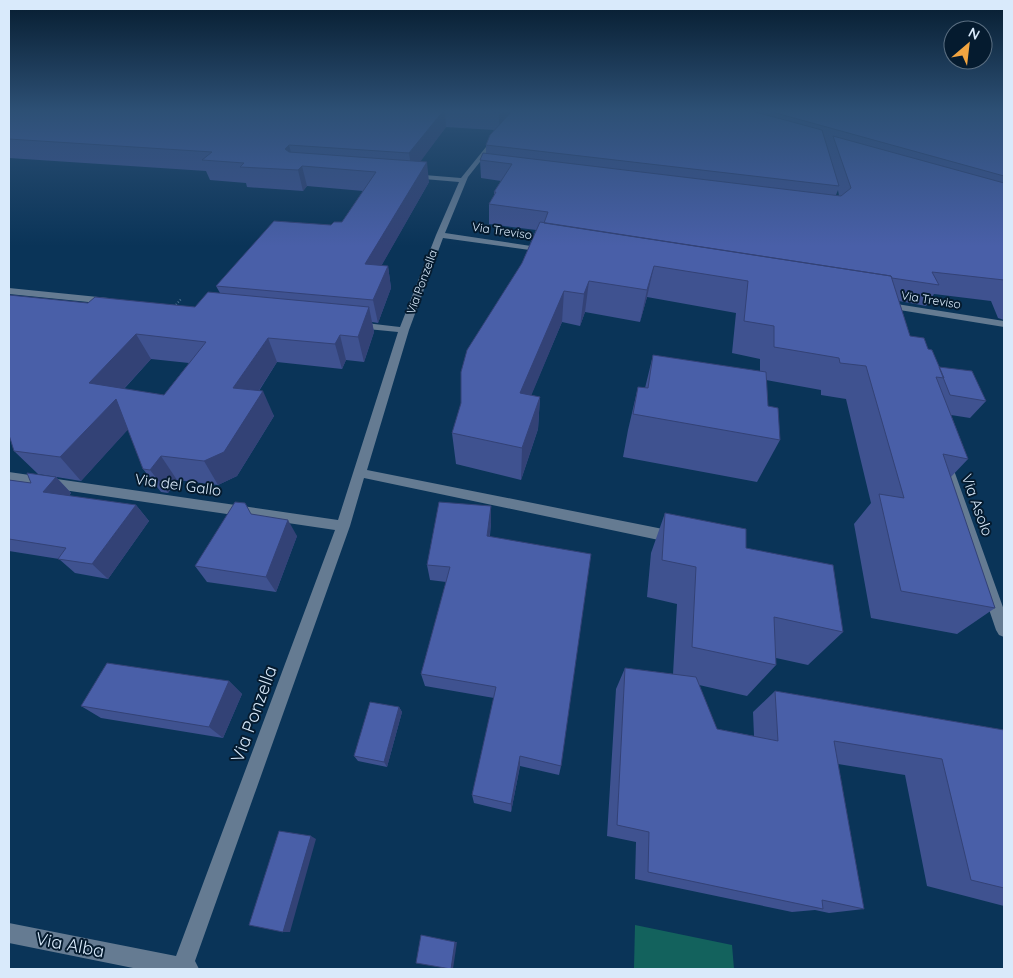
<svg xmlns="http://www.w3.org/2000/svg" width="1013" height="978" viewBox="0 0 1013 978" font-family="Quicksand,sans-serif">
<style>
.water{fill:#13625d}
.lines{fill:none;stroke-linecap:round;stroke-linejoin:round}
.path{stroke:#4b6e8c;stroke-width:2;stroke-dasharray:1 2;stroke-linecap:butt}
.minor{fill:#657b92;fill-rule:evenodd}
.wall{fill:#3f5290;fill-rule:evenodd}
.shaded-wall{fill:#334276}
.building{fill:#495fa8;stroke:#334276;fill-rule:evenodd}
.labels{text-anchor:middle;stroke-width:4;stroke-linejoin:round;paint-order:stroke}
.far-street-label{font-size:12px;fill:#d9eafb;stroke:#051b2f}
.street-label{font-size:15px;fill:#d9eafb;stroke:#051b2f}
.near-street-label{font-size:18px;fill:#d9eafb;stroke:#051b2f}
</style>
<rect width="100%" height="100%" fill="#0a3458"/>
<path class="water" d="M635,925L732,945L734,969L634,968Z"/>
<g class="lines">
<path class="path" d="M174,307L182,298"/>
<path class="minor" d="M494,137L499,138L468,177L445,233L544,248L548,250L544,252L443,238L409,330L367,470L673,531L678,533L680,537L678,541L673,543L364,478L350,526L195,961L199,969H138L9,943V923L176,956L335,530L9,482V472L338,520L398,332L357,328L352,325L357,322L400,327L436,235L459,182L412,178L409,176L412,174L461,178Z
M9,288L108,298L113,301L108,304L9,294Z
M884,302L1004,321V327L881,307L879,305Z
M945,458L951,462L1004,610V637L999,635L996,630L939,462Z"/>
</g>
<path class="wall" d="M9,110H709V111L711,110H1004V320L998,318L991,301L934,294L926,306L899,301L910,336L928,349L939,367L986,401L970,418L951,415L968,459L950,478L995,608L957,634L871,618L854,524L871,503L846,399L821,395V390L766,380L768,406L780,440L757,482L623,457L628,430L638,387L645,388L653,355L760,372V359L732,353L736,313L647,297L640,322L585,312L580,326L562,322L531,395L540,397L538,429L521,480L456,464L452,433L522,263L536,230L489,224V204L494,196V192L501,181L481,178L480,160L486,153V145L494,130L446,127L420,161L429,182L381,266H388L391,288L378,323L372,322L374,332L364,362L346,360L342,369L277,362L259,391L274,416L237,476L218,485L177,480L168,493L161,492L143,469L128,429L81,481L38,474L14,451L88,303L195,307L220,293L216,286L331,225L342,222L363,191L307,186L303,191L247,187L246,183L210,180L206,171L9,158ZM838,190L839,196L836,195ZM151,359L189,363L164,395L124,389Z
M56,477L71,493L69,496L136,505L149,521L108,579L75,573L59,559L9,551V480L31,483Z
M665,513L746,548L843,632L808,665L776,658V665L747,696L699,685L717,729L754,736L753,712L775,691L1004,730V906L927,886L905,775L838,764L864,909L829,913L815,910L792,912L635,879L636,842L607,836L616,689L625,668L673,674L677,604L647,597L651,553Z
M252,514L297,536L276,592L207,582L195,566Z
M491,522L490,536L561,766L559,775L520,766L511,812L474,803L472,795L494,698L425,686L421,674L446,582L430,580L427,565Z
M229,681L242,694L223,738L101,718L81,706Z
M399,707L402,712L387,767L358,761L354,756Z"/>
<path class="shaded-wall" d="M444,110H445L446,127L412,173L409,153Z
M501,110H517L499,131V112Z
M289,145L294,164L285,149Z
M427,162L429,182L370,286L365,264Z
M302,166L307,186L303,191L298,170Z
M388,266L391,288L378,323L373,300Z
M654,266L647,297L640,322L647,290Z
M589,281L585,312L580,326L584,294Z
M564,291L562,322L519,425L520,393Z
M369,307L374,332L364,362L358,337Z
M136,334L151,359L107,407L89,383Z
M340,335L346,360L342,369L335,344Z
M268,338L277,362L245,412L233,388Z
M263,391L274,416L237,476L218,485L204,461Z
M540,397L538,429L521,480L522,448Z
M116,399L134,423L81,481L60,457Z
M161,456L177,480L168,493L150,470Z
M56,477L71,493L59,508L43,492Z
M136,505L149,521L108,579L92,564Z
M491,506V522L488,551L487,536Z
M288,520L297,536L276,592L266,577Z
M229,681L242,694L223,738L209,727Z
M399,707L402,712L387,767L384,762Z
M520,756V766L511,812V804Z
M311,836L316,839L290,932H283Z
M455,942H457L453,969H451Z"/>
<path class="building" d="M9,110H444L409,153L289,145L285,149L289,152L427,162L365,264L388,266L373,300L216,286L274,221L331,225L334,222H342L376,172L302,166L298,170L240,167L244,163L202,160L212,152L9,139Z
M461,110H501L499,112Z
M513,110H709V111L711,110H748L822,130L839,186L486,145L490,135Z
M765,110H1004V176Z
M833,136L1004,183V280L932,272L939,285L892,278L891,276L544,223L548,212L489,204L496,192H494L512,164L480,160L483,153L841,196L851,188Z
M540,222L891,276L910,336L924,338L928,349L932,350L944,378L936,377L968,459L943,454L995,608L901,591L879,494L904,498L866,366L840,363L839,358L774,347V326L744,321L748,281L654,266L647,290L589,281L584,294L564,291L520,393L540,397L522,448L452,433L461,403V372L467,350L522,263Z
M208,292L369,307L358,337L340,335L335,344L268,338L233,388L263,391L224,452L204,461L161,456L150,470L143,469L116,399L60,457L14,451L9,435V295L88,303L95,297L195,307ZM136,334L206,342L164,395L89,383Z
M653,355L766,372L768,406L778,408L780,440L633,414L638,387L648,388Z
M939,367L972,371L986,401L950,395Z
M27,473L56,477L43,492L136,505L92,564L58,559L66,548L9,539V480L31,483Z
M235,502L245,503L251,514L288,520L266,577L195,566Z
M439,502L491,506L487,536L591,554L561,766L520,756L511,804L472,795L496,687L421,674L450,567L427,565Z
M665,513L746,529V548L833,565L843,632L774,617L776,665L692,647L696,567L662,560Z
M107,663L229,681L209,727L81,706Z
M625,668L696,677L717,729L778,741L775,691L1004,730V888L971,880L942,759L834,741L864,909L822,900L823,909L648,872L649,832L617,825Z
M370,702L399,707L384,762L354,756Z
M279,831L311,836L283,932L249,925Z
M421,935L455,942L451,969L416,963Z"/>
<linearGradient id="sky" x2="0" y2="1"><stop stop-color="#061d30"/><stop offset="0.45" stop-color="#2d5075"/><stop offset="1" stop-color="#2d5075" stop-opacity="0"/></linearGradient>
<rect width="1013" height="246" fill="url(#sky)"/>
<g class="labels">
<g class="far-street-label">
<text transform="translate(502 231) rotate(8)" y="4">Via Treviso</text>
<text transform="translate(422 282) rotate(-70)" y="4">Via Ponzella</text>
<text transform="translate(931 300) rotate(9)" y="4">Via Treviso</text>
</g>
<g class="street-label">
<text transform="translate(178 485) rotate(8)" y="5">Via del Gallo</text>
<text transform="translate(977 505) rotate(70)" y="5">Via Asolo</text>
</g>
<g class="near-street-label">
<text transform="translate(254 714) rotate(-70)" y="6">Via Ponzella</text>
<text transform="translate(70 945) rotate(11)" y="6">Via Alba</text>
</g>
</g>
<rect width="1013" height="978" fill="none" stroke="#d9eafb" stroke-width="20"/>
<g transform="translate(968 45) rotate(28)"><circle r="24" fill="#051b2f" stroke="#5a6e81"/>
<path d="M0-4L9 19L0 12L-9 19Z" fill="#f2a541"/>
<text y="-8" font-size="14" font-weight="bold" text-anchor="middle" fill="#d9eafb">N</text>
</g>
</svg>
